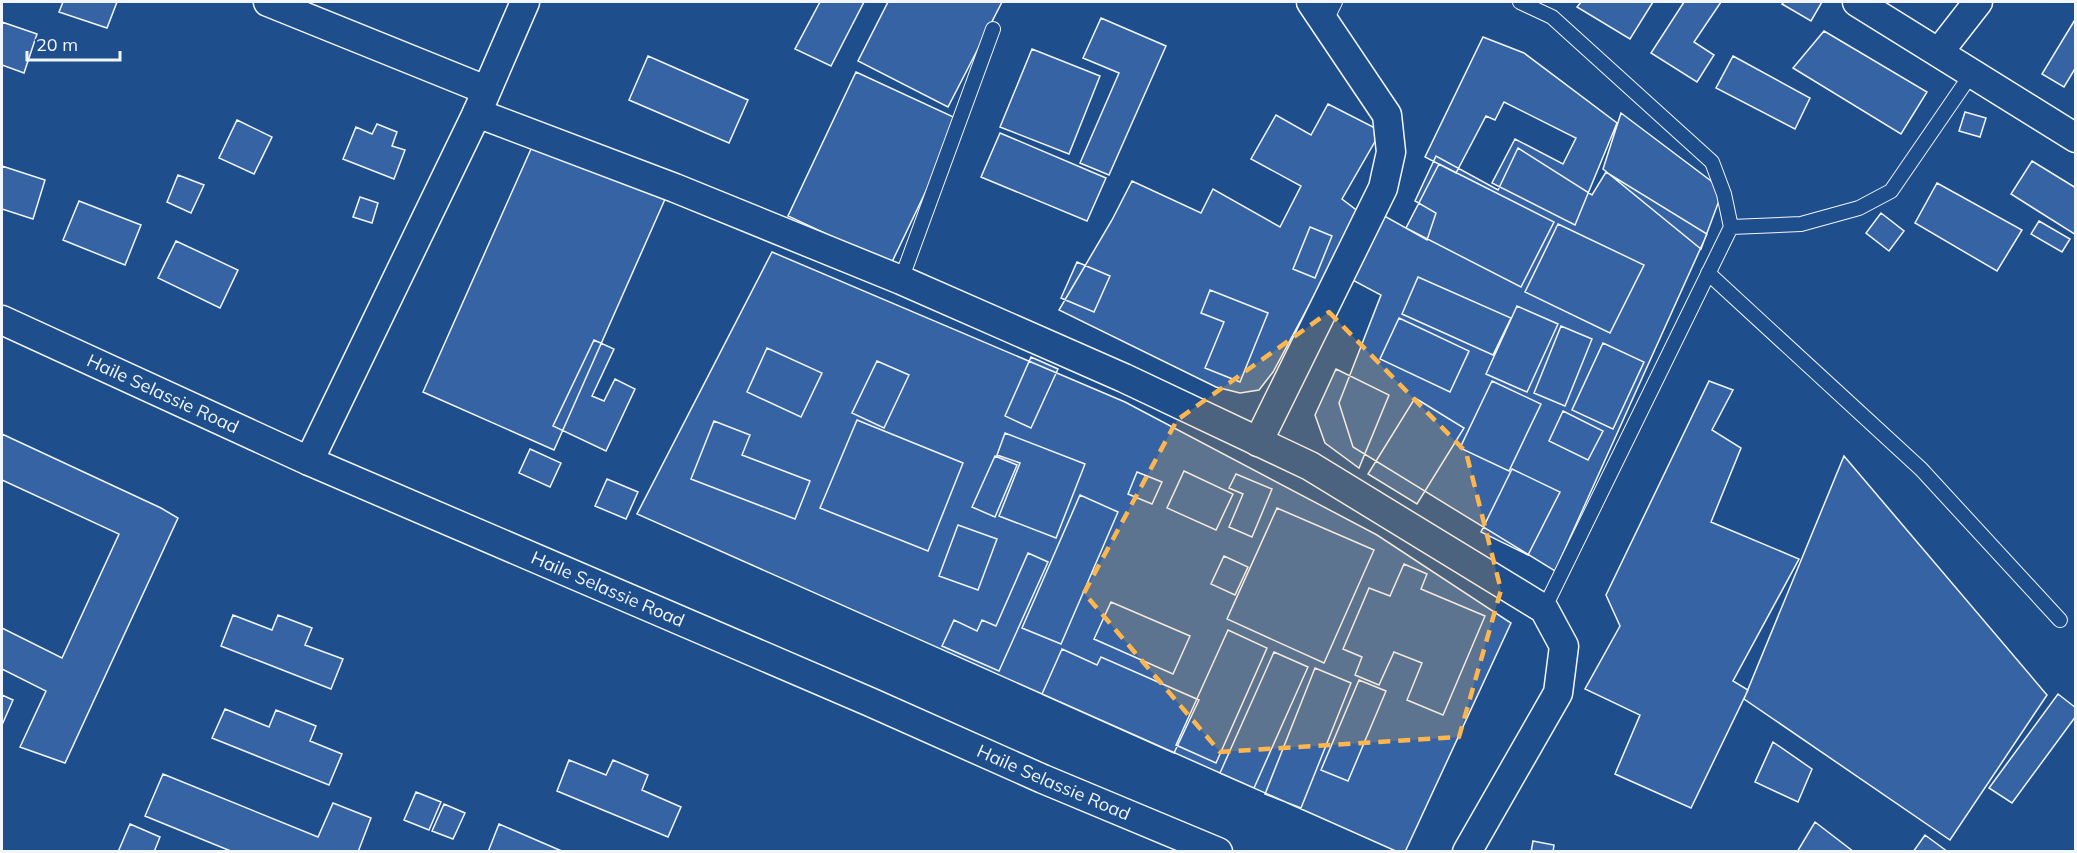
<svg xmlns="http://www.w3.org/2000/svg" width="2077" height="853" viewBox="0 0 2077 853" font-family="Mulish,sans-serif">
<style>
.building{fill:#3563a3;stroke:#f2f6ff;stroke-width:1.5}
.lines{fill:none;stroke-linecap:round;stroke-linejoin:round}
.lane-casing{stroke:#f2f6ff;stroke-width:16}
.street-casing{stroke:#f2f6ff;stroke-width:31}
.lane{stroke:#1f4e8c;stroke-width:14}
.street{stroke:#1f4e8c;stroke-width:28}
.marked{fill:#ffb74d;fill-opacity:0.2;stroke:#ffb74d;stroke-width:4.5;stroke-dasharray:12 8;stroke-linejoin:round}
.labels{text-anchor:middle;stroke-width:4.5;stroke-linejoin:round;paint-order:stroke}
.street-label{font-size:18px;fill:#f2f6ff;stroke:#1f4e8c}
</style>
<rect width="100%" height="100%" fill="#1f4e8c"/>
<path class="building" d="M63,2H117L107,28L59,12Z
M820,2H864L831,66L795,49Z
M888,2H1002L948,107L858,61Z
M1581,2H1653L1630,39L1577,7Z
M1684,2H1721L1694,42L1714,55L1697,82L1651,53Z
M1784,2H1822L1811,21L1782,4Z
M1101,18L1166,46L1109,175L1080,163L1119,73L1083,58Z
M2076,18V67L2064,87L2042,74Z
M2,22L37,34L24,73L2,65Z
M1824,31L1927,92L1901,134L1793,68Z
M1483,37L1524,53L1617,123L1575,225L1492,183L1515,139L1563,164L1576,138L1504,102L1495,120L1486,116L1456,173L1425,157Z
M1032,49L1100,76L1069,154L1000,127Z
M648,56L748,100L729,143L629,100Z
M1733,56L1810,98L1795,129L1716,88Z
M856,72L960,120L891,264L788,216Z
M1328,104L1381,131L1342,199L1359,212L1273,372L1259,390L1240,393L1216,387L1059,310L1112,220L1132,181L1201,213L1213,189L1280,227L1301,186L1251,159L1276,115L1311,135Z
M1965,112L1986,118L1980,137L1959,131Z
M1621,113L1723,190L1701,249L1603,169Z
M237,120L272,137L254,174L219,158Z
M377,124L397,132L392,146L405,150L394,179L343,159L356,127L372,134Z
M1000,133L1106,178L1087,221L981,177Z
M535,140L666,197L554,450L423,392Z
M1518,148L1592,195L1606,172L1707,234L1555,571L1353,447L1339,403L1381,295L1345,276L1381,214L1427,240L1436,213L1415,201L1436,156L1498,190Z
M2032,161L2076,188V235L2011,194Z
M1439,164L1554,222L1521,287L1406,228Z
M2,166L45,180L33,219L2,209Z
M178,175L204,185L191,213L167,202Z
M1937,183L2022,230L1997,271L1915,223Z
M360,197L378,203L372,223L353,217Z
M79,201L141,225L125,265L63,240Z
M1881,213L1904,231L1889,251L1866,233Z
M2039,221L2070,239L2062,252L2031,234Z
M1558,224L1644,265L1610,333L1525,292Z
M1310,227L1332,236L1315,278L1293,269Z
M176,241L238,270L220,308L158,278Z
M772,252L1125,402L1377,535L1511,623L1405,852H1398L637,514Z
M1077,262L1110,276L1094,312L1061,298Z
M1418,277L1511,318L1493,355L1402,314Z
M1210,290L1268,313L1240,382L1205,368L1224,322L1201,313Z
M1517,306L1558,324L1527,392L1486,374Z
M1399,318L1469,351L1450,392L1380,359Z
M1561,326L1592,339L1565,406L1534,393Z
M594,340L614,349L592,396L604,401L615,379L635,389L606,451L553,426Z
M1603,343L1644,362L1613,429L1572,410Z
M767,348L822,373L801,417L747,392Z
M1031,357L1058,369L1031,428L1005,416Z
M877,361L909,375L884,428L852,413Z
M1336,369L1389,395L1359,468L1325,443L1315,415Z
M1492,381L1541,404L1509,471L1460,448Z
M1709,381L1733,390L1712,430L1741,448L1711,522L1799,559L1733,681L1748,690L1691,808L1615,774L1640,715L1585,689L1620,626L1606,595Z
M1415,398L1464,428L1417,504L1368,474Z
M1563,411L1603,431L1588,460L1549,441Z
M857,420L963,463L928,551L820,508Z
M714,421L750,435L742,455L810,481L795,519L691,479Z
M1005,433L1085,464L1056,538L999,516L1020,463L997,455Z
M2,434L161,508L178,518L65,763L20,747L46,691L2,669V628L62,658L119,534L2,480Z
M530,449L561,463L550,487L519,473Z
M995,456L1017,465L995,517L972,507Z
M1844,456L2047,695L1950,840L1744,699Z
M1512,469L1560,492L1528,555L1481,532Z
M1184,471L1233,494L1216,530L1167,508Z
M1137,472L1162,482L1152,504L1128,494Z
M1236,474L1272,489L1252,537L1229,527L1243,494L1229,488Z
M607,479L638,492L626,519L595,506Z
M1080,495L1118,512L1061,644L1022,628Z
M1277,508L1374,550L1324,663L1227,619Z
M958,525L997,539L978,590L939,576Z
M1028,553L1048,562L999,671L942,646L954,620L977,631L982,620L996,626Z
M1224,556L1248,567L1235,595L1211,584Z
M1404,564L1427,574L1421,589L1485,616L1443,715L1407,700L1422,663L1394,652L1379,685L1355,675L1362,657L1343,649L1369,588L1390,596Z
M1111,602L1190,636L1173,674L1094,639Z
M233,615L272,630L278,615L312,628L305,645L343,659L331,689L221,646Z
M1228,630L1267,648L1216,763L1176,745Z
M1062,649L1097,665L1101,657L1199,700L1174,753L1042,694Z
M1274,652L1308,667L1254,788L1220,773Z
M1315,668L1351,683L1301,808L1265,794Z
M1359,680L1386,691L1348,781L1321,770Z
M2058,694L2076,708V716L2012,803L1989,788Z
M2,695L13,700L2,725Z
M225,709L269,727L276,710L316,726L310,741L342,754L329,785L212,738Z
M1773,742L1812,769L1798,802L1755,782Z
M569,760L606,775L613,760L648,775L642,790L681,807L668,837L557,791Z
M163,774L318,837L333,803L371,818L358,852H233L145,816Z
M416,792L441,802L429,830L404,820Z
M444,804L465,813L453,839L432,831Z
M1815,822L1854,852H1797Z
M130,824L160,837L154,852H118Z
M499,824L564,852H488Z
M1925,835L1948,852H1913Z
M1533,841L1554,845L1553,852H1531Z"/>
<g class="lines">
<defs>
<path id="lane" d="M1520,2L1552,17L1712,162L1724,194L1731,227L1544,609
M1325,22L1335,2
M1731,227L1801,224L1859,208L1891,191L1972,73
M1708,273L1921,469L2060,620
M901,280L993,29"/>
<g id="street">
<path d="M268,2L486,90"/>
<path d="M1857,2L2076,138"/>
<path d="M1939,52L1978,2"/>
<path d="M477,113L675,188L901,280L1124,378L1310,466L1544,609L1564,646L1558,693L1467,852"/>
<path id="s1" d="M2,320L309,461L870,702L1043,779L1218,852"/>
<path d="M1258,442L1383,188L1391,152L1387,115L1311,2"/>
<path d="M309,461L477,113L525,2"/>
</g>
</defs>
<use href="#lane" class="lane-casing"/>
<use href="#street" class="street-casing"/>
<use href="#lane" class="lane"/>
<use href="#street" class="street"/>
</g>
<path class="marked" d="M1329,312L1466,452L1501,590L1459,737L1220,752L1084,593L1177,420Z"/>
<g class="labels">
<g class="street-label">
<text dy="6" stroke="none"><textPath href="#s1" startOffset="177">Haile Selassie Road</textPath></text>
<text dy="6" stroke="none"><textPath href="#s1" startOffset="663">Haile Selassie Road</textPath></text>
<text dy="6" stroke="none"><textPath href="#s1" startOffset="1149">Haile Selassie Road</textPath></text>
</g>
</g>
<rect width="2077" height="853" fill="none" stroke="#f2f6ff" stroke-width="6"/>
<path d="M27 51v9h93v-9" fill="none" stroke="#f2f6ff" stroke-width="3"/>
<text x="36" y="51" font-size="18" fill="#f2f6ff" stroke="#1f4e8c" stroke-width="4.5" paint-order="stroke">20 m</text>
</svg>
